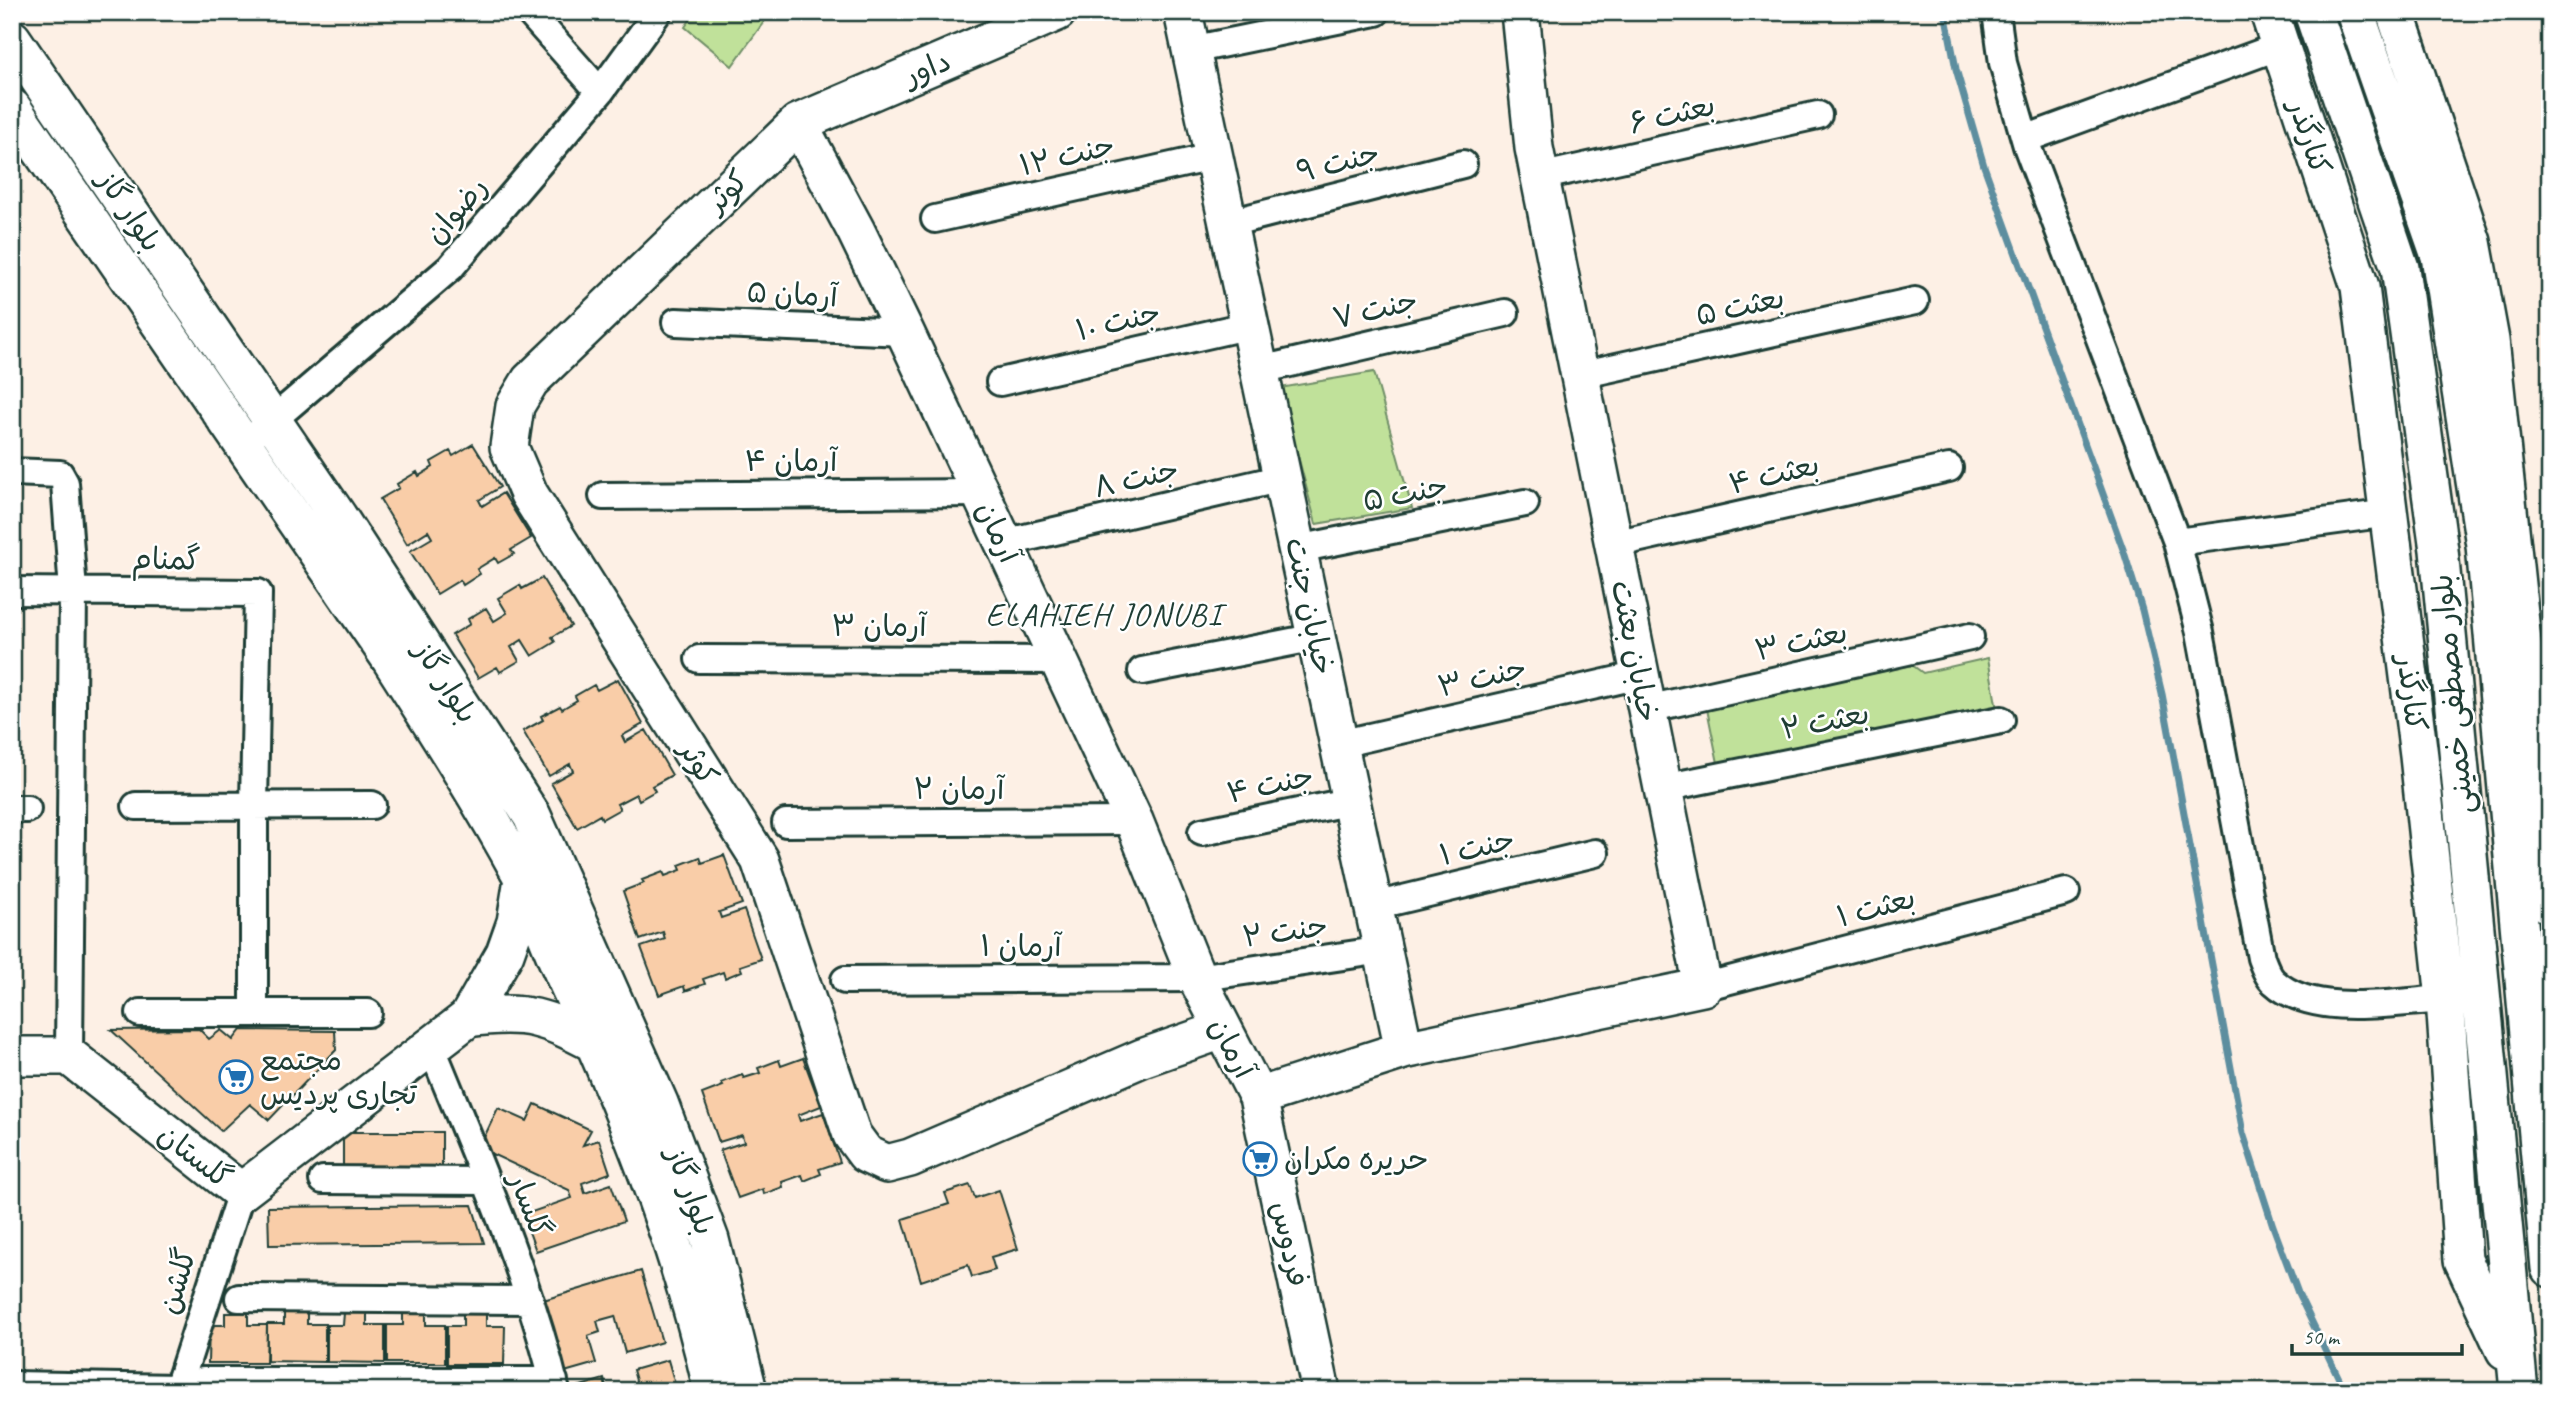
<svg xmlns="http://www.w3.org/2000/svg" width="2562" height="1403" viewBox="0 0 2562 1403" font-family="Caveat,'Playpen Sans Arabic',sans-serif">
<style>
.green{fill:#c0e19a;stroke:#708f67;stroke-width:2}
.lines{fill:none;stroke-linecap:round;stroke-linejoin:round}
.stream{stroke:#5d8e9f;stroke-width:7}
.building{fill:#f9cda8;stroke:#1f3d34;stroke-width:2}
.street-casing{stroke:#1f3d34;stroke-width:32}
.secondary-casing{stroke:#1f3d34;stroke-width:42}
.street{stroke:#fff;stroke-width:26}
.secondary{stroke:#fff;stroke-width:37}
.labels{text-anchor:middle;stroke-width:5;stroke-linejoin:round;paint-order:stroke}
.street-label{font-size:30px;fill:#1f3d34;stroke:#fff}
.poi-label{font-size:30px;fill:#1f3d34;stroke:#fff;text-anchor:start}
.neighbourhood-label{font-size:32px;letter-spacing:2px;fill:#1f3d34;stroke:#fff}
</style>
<rect width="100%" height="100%" fill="#fdf0e5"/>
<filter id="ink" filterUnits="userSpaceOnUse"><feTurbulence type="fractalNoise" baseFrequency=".0143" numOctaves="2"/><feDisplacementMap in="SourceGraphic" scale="14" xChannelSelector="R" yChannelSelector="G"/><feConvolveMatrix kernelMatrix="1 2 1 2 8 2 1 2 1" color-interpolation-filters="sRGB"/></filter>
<g filter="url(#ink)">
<path class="green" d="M696,12H771L732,66L685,27Z
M1374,372L1412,508L1316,524L1280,388Z
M1988,658L1997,710L1719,768L1707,709L1912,665L1923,673Z"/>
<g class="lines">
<path class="stream" d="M1945,12L1956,69L1984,166L2124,552L2142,610L2162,694L2243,1133L2273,1226L2298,1293L2345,1391"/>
</g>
<path class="building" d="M473,444L500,487L479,500L482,506L503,493L531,538L511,550L514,554L498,563L495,558L477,569L480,574L463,585L460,580L437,594L410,551L432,538L428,531L407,544L380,499L399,488L397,484L417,472L419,476L433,467L431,462L450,451L453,456Z
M542,578L571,626L552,637L555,642L532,656L522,640L511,647L519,661L500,672L497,667L478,678L452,635L470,624L468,619L486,608L494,621L507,613L498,598L520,585L522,589Z
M618,679L643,724L622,736L625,742L646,730L672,775L652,786L655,791L639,800L636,794L617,804L620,809L602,819L600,815L577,828L551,783L573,771L570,764L549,776L523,731L543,720L541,716L560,706L562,709L577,700L575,696L594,685L597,690Z
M724,855L742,904L719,912L721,918L744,910L761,959L740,966L742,971L725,978L723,972L703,979L705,984L685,991L684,986L659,995L641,947L665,939L663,932L640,940L623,891L644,883L642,880L663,872L665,876L681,870L679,865L700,857L702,863Z
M199,1029L209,1039L221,1030L233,1040L241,1030L335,1031L336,1050L269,1120L250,1104L221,1131L111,1030Z
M803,1058L821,1106L798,1115L800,1121L823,1113L840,1162L819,1169L821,1174L804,1181L802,1175L782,1182L783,1187L764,1194L763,1189L738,1198L720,1150L744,1142L742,1135L719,1142L702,1094L723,1086L721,1083L742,1075L744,1078L760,1073L758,1068L779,1060L781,1066Z
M535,1104L591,1130L583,1145L599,1140L610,1173L582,1183L585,1193L611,1184L624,1221L536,1251L523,1215L572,1198L569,1190L479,1148L498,1108L527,1121Z
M343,1132H442V1172H343Z
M970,1185L975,1198L999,1190L1018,1249L991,1257L995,1270L972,1277L968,1265L921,1281L903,1219L949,1204L945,1193Z
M472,1205L484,1243L269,1245L268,1207Z
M641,1271L662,1342L625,1353L615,1316L597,1321L600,1332L588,1336L596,1363L561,1373L540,1301Z
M284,1312H307V1324H325V1362L267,1361V1324H284Z
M225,1313H248V1325H267L266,1363H208L209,1325H225Z
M344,1313H367V1325H385V1363L327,1362V1325H343Z
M403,1313H426V1325H445V1363H387V1325H403Z
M463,1314H486V1326H505L504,1364H447V1326H463Z
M668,1360L677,1391H639L633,1370Z
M604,1379L607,1391H567V1390Z"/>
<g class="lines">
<defs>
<path id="street" d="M529,12L600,92
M1996,12L2003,63L2027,146L2177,542L2200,632L2261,958C2264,966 2268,977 2274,982C2313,1018 2395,1002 2445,999
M1191,50L1376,12
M2025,139L2280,46
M1539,177L1818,115
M935,219L1212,157
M1229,223L1463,164
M676,322L905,332
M1260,370L1505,313
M1580,375L1915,301
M1000,382L1250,325
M261,430L450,268L600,92L658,12
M12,472L60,474L65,483L73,591L69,1056
M603,496L980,493
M2177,542L2389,513
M1003,543L1283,478
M1614,544L1949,468
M1298,549L1525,503
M12,591L258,593L254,804V1013
M699,659L1058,660
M1142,671L1317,637
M1647,709L1970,637
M1339,744L1640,675
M1663,788L2001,720
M136,806L372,805
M12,809H27
M786,823L1134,821
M1202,832L1352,801
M1374,906L1595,853
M845,980L1197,978L1383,950
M1703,987L2066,892
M140,1013H368
M431,1046C477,1159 527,1272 556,1391
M323,1180L486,1181
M239,1298L530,1300
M203,1381H554
M12,1385L178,1388
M177,1391L241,1192"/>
<path id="secondary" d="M1057,12L798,123L530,381L515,406L509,447L529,494L760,860L852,1135L866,1154L887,1164L910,1158L1142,1058L1222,1030
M1183,12L1404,1050L1258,1097
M2269,12L2360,287L2419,756L2445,999L2463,1260L2505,1350
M2313,12L2400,268L2439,550L2519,1391
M2355,12L2440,256L2485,545L2550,1268
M2395,12L2472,242L2490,340L2550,905
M12,39L338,517L532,816L659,1103L710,1240L748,1391
M12,108L388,655C434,727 481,800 522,876C536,904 546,935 559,964C622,1101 680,1243 713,1391
M798,123L856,231L905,332L1134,821L1197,978L1258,1097L1321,1391
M523,879L516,922L505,953L468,1018C528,1010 544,1017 596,1044
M1404,1050L1703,987L1534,148L1520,12
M12,1056H69L241,1192L468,1018"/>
</defs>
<use href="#street" class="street-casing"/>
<use href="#secondary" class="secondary-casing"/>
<use href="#street" class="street"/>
<use href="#secondary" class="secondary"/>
</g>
</g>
<defs>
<symbol id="supermarket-ring" viewBox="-11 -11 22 22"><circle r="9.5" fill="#fff" stroke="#1f6fb2" stroke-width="1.5"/><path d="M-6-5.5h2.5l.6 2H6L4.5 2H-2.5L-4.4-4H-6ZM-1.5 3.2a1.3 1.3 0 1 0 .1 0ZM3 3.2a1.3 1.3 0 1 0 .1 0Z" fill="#1f6fb2"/></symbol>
</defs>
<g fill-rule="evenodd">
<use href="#supermarket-ring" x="217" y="1058" width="38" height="38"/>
<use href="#supermarket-ring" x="1241" y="1140" width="38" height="38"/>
</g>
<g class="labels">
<g class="street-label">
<text transform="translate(927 68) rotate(-23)" y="10">داور</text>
<text transform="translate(1672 114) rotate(-13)" y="10">بعثت ۶</text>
<text transform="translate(2310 137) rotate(72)" y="10">کنارگذر</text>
<text transform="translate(1067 155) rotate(-13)" y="10">جنت ۱۲</text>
<text transform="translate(1338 162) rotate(-14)" y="10">جنت ۹</text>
<text transform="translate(727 191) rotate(-44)" y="10">کوثر</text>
<text transform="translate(456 210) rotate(-49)" y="10">رضوان</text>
<text transform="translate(130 211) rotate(56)" y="10">بلوار گاز</text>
<text transform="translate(792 294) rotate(3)" y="10">آرمان ۵</text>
<text transform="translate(1740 306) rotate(-12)" y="10">بعثت ۵</text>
<text transform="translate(1375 309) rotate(-13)" y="10">جنت ۷</text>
<text transform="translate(1118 321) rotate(-13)" y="10">جنت ۱۰</text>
<text x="791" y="471">آرمان ۴</text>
<text transform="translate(1774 474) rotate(-13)" y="10">بعثت ۴</text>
<text transform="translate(1136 478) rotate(-13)" y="10">جنت ۸</text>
<text transform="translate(1405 493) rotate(-11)" y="10">جنت ۵</text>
<text transform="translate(998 532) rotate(65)" y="10">آرمان</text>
<text transform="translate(166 559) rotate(1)" y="10">گمنام</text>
<text transform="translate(1310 606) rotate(78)" y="10">خیابان جنت</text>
<text x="879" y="636">آرمان ۳</text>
<text transform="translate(1801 641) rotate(-12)" y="10">بعثت ۳</text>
<text transform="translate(1635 651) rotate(79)" y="10">خیابان بعثت</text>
<text transform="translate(1482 677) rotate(-13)" y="10">جنت ۳</text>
<text transform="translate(446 682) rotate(57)" y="10">بلوار گاز</text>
<text transform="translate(2412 693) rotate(83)" y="10">کنارگذر</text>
<text transform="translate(2452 694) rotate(-95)" y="10">بلوار مصطفی خمینی</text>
<text transform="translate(1825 721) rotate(-11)" y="10">بعثت ۲</text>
<text transform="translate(699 763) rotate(58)" y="10">کوثر</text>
<text transform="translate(1270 784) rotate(-12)" y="10">جنت ۴</text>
<text x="959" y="799">آرمان ۲</text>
<text transform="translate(1477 847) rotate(-13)" y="10">جنت ۱</text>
<text transform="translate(1876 907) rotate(-15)" y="10">بعثت ۱</text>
<text transform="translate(1285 931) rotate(-8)" y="10">جنت ۲</text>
<text x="1021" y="956">آرمان ۱</text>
<text transform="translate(1232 1048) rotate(62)" y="10">آرمان</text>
<text transform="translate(195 1156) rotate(38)" y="10">گلستان</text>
<text transform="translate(691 1191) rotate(70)" y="10">بلوار گاز</text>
<text transform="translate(530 1205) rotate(69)" y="10">گلسار</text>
<text transform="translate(1290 1244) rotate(78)" y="10">فردوس</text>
<text transform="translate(177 1281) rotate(-73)" y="10">گلشن</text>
</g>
<g class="poi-label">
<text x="260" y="1070">مجتمع<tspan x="260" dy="34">تجاری پردیس</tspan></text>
<text x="1284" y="1169">حریره مکران</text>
</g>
<g class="neighbourhood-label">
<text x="1104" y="625">ELAHIEH JONUBI</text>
</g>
</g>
<rect width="2562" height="1403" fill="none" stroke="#fff" stroke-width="42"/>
<rect x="21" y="21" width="2520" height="1361" fill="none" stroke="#1f3d34" stroke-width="2.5" filter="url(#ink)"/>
<path d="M2292 1344v10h170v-10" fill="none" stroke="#1f3d34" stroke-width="3.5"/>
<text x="2303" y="1344" font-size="21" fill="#1f3d34" stroke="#ffffff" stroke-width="5" paint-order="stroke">50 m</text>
</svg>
